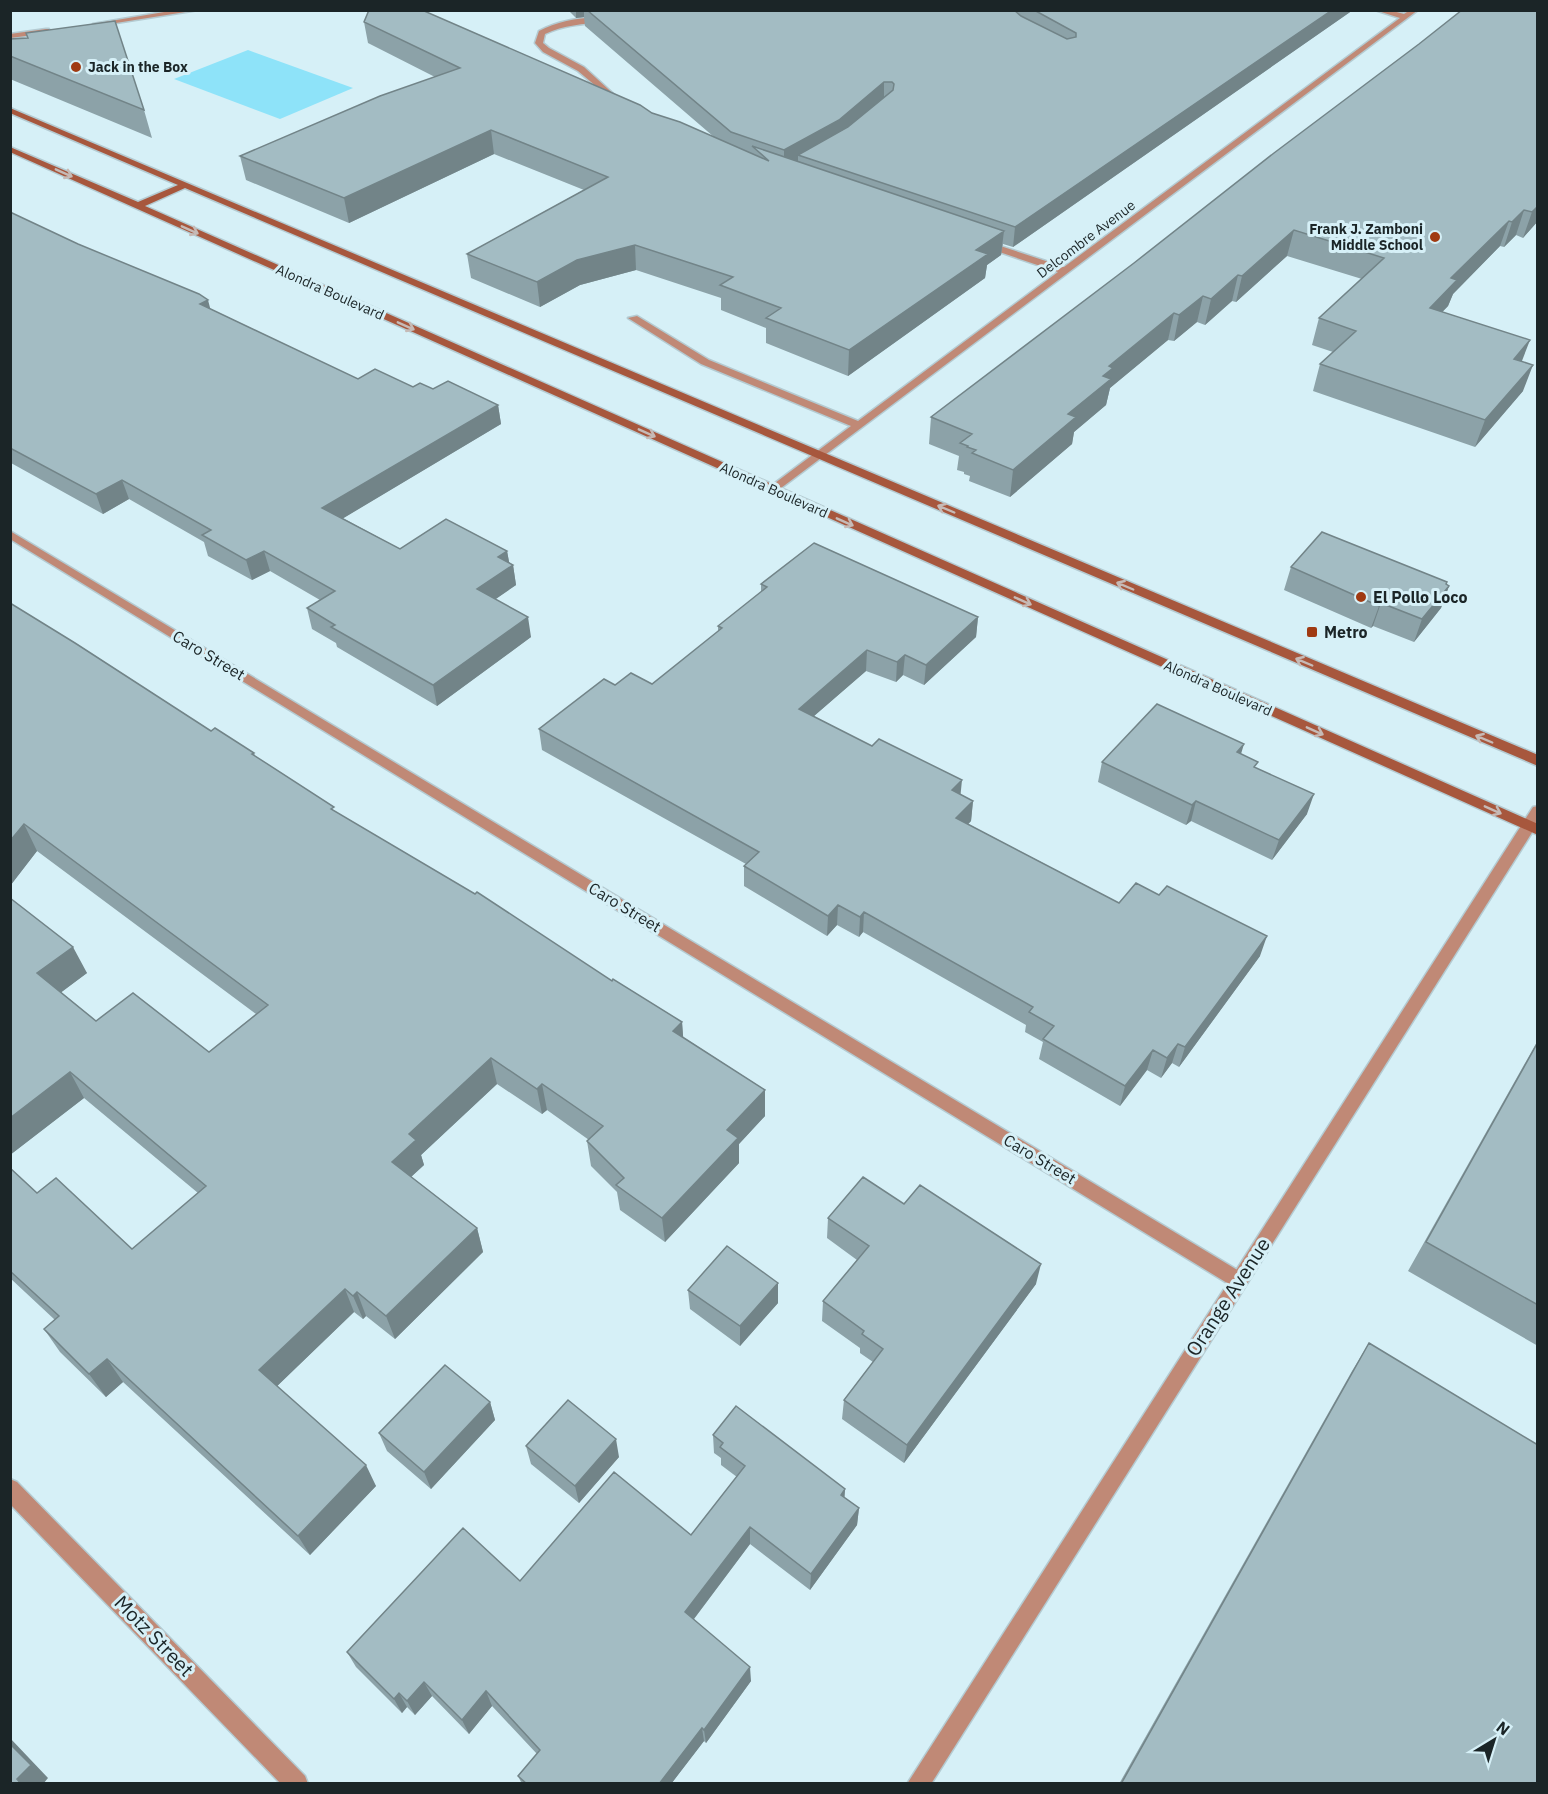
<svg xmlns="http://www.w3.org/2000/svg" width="1548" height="1794" viewBox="0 0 1548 1794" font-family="'IBM Plex Sans',sans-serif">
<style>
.green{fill:#8ee3f9}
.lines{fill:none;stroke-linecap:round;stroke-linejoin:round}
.minor-casing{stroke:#b4cbd2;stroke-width:3}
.tertiary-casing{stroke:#b4cbd2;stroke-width:3}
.secondary-casing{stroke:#b4cbd2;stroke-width:3}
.minor{fill:#c08976;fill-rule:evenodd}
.tertiary{fill:#c08976;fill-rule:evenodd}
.secondary{fill:#a7573d;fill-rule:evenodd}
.wall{fill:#8ca2a8}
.shaded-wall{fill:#728488}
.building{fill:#a3bcc3;stroke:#728488;stroke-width:1.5}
.oneway{stroke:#c6bab6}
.poi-dot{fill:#a03a12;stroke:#d6f0f7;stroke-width:2}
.labels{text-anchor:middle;stroke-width:6;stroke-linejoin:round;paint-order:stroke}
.far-poi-label{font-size:14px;font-weight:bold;fill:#1b2527;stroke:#d6f0f7;text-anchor:start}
.far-street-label{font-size:14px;fill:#1b2527;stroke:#d6f0f7}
.poi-label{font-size:16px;font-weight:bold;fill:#1b2527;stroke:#d6f0f7;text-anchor:start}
.street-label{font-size:16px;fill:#1b2527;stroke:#d6f0f7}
.near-street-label{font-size:20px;fill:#1b2527;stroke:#d6f0f7}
</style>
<rect width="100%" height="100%" fill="#d6f0f7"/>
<path class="green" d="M248,50L353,88L280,119L174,79Z"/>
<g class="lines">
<defs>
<path id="minor" d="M176,10H198L97,26L93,24Z
M1375,10H1389L1404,14L1410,10H1418L777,491L773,492L767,489L851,426L701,364L628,318L637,316L709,360L858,421L1058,272L979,245V241H985L1064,267L1400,18Z
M606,18L607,20L603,22C583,24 564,25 545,34L543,43L549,48L584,67L619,99L620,101L616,103L578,71L543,52L535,43L539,31C558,21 584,16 606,18Z
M46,29H49V33L10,38V34Z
M10,531L1244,1274L1247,1280L1244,1286L1238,1288L1232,1286L10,539Z
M10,1479L17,1482L305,1776L308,1784H281L10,1504Z"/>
<path id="tertiary" d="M1538,806V823L931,1784H907L1533,807Z"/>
<path id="secondary" d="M10,108L1538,755V766L185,188L145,206L1538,824V835L10,152V147L138,202L178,185L10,113Z"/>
</defs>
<use href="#minor" class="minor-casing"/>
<use href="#tertiary" class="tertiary-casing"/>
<use href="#secondary" class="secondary-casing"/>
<use href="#minor" class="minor"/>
<use href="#tertiary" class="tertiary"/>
<use href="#secondary" class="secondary"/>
</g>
<path class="wall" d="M568,10H1353L1013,247L1003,244L1001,255L987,265L985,278L848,376L766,343V328L721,310V298L636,270L580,285L540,307L471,278L467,254L584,190L494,154L349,223L246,180L240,156L435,77L368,43L364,22L652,113L714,137L585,26L584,17L576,18Z
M1538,10V221L1523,238L1516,235L1504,247L1500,246L1453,294L1448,306L1442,312L1522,361L1523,391L1475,447L1313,391L1320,364L1333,352L1312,345L1319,318L1362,279L1287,256L1236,302L1232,301L1205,325L1197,322L1174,341L1168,340L1110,388L1106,405L1074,432L1072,444L1010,497L969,481L970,476L964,474V472L957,470L959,456L929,444L931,417Z
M28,38L144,110L152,138L10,79V39Z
M10,212L211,309L358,379L433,389L498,405L501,424L343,518L400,549L507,551L509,562L513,565L516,585L495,599L531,637L437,706L337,647L336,643L312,629L307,608L320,600L270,571L252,580L208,556L204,542L129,499L103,514L11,463Z
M1291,567L1447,582L1446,585L1449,586L1441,608L1414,642L1373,626L1371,628L1284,590Z
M761,584L978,617L976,637L924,685L903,675L896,682L866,671L814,716L973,801L971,821L968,824L1119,903L1260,956L1179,1067L1172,1063L1161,1078L1147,1070L1120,1106L1039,1059L1043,1042L1025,1032L1026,1025L863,932L859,937L837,925L827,936L744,886V866L746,864L542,750L539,729L615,685L652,684L718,632V626L761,593Z
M10,603L211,731L254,753L255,756L336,812L612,981L682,1022L683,1037L765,1090V1116L739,1144V1163L665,1242L620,1210L617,1192L591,1166L587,1141L589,1140L547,1110L542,1114L497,1084L421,1155L424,1165L411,1177L477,1228L483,1252L395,1339L366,1316L363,1319L354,1312L277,1386L376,1486L310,1555L123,1382L106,1397L60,1352L44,1329L55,1320L10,1278V1168L37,1193L132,1249L198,1193L84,1098L10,1155V898L87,973L61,992L96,1021L209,1052L256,1014L37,851L10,886Z
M1241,754L1307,814L1272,860L1191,821L1186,825L1098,782L1102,762Z
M1538,1040V1346L1408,1271Z
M904,1204L1036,1284L904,1463L842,1419L844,1400L873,1362L860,1353V1348L822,1321L823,1301L857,1260L827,1238L828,1218Z
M778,1283V1303L740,1346L690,1309L688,1290Z
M1369,1343L1538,1784H1119L1352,1371Z
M490,1402L495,1420L431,1489L387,1451L379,1433Z
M713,1435L845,1489L844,1498L859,1508L857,1525L810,1590L750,1544L694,1619L751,1681L706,1743L704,1741L671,1784H522L518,1776L537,1754L492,1706L469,1734L432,1696L415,1715L407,1707L402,1713L356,1667L347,1652L520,1581L691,1535L737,1477L721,1465V1458L714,1453Z
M526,1446L619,1457L579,1503L531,1464Z"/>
<path class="shaded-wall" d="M576,10H584V17L576,18Z
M1332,10H1353L1013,247L1015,227Z
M884,82V101L839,139L798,155V162L784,170V150Z
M491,130L494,154L349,223L344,198Z
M1538,206V221L1523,238L1532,212Z
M1524,210L1516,235L1504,247L1512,222Z
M1509,221L1500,246L1453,294L1448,306L1421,334L1430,308L1451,278Z
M1294,230L1287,256L1236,302L1242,276Z
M1004,231L1001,255L987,265L985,278L848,376L849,350L976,250Z
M635,245L636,270L580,285L540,307L537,282L577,260Z
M1238,275L1232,301L1205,325L1211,299Z
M1203,296L1197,322L1174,341L1179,315Z
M208,300L213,319L200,304Z
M1174,313L1168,340L1110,388L1106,405L1074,432L1072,444L1010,497L1013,470L1068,414L1103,376L1109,366Z
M1530,340L1520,366L1514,359Z
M1533,365L1523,391L1475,447L1485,420Z
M498,405L501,424L327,528L322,508Z
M122,480L129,499L103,514L96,494Z
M264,551L270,571L252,580L246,560Z
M507,551L510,567L513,565L516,585L480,610L477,589L498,557Z
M1447,582L1443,594L1449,586L1441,608L1414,642L1422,619Z
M1381,603L1373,626L1371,628L1379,606Z
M528,617L531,637L437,706L433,685Z
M978,617L976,637L924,685L926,665Z
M867,650L866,671L799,729V709Z
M905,655L903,675L896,682L897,662Z
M1244,744L1238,764L1237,752Z
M962,780L960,800L952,790Z
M1314,794L1307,814L1272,860L1279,840Z
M973,801L971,821L954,839L956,818Z
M1196,801L1191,821L1186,825L1192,805Z
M24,824L37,851L10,886V841Z
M838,905L837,925L827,936L828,916Z
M864,912L863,932L859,937L860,917Z
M1267,936L1260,956L1179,1067L1185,1047Z
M73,947L87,973L51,1000L37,973Z
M682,1022L684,1048L673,1031Z
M1178,1044L1172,1063L1161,1078L1167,1058Z
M1153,1050L1147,1070L1120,1106L1125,1086Z
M491,1058L497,1084L421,1155L424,1165L400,1187L392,1162L409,1134Z
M70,1072L84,1098L10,1155V1118Z
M542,1084L547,1110L542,1114L537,1089Z
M765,1090V1116L739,1144V1163L665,1242L662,1218L727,1130Z
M477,1228L483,1252L395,1339L386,1316Z
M1041,1264L1036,1284L904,1463L907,1445Z
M778,1283V1303L740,1346V1326Z
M345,1289L354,1312L271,1392L259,1370Z
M357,1292L366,1316L363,1319L353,1296Z
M107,1359L123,1382L106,1397L89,1374Z
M490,1402L495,1420L431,1489L424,1472Z
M616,1439L619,1457L579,1503L575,1486Z
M366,1465L376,1486L310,1555L298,1536Z
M845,1489L844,1506L841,1495Z
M859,1508L857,1525L810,1590L811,1574Z
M750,1527V1544L687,1628L685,1612Z
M750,1667L751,1681L706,1743L704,1730Z
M424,1682L432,1696L415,1715L407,1701Z
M486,1691L492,1706L469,1734L462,1720Z
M399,1693L407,1707L402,1713L394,1699Z
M702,1728L704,1741L671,1784H659Z
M10,1738L48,1778L43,1784H21L17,1779L10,1744Z"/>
<path class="building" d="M369,10H422L640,105L652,113L680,122L769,161L752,146L1004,231L976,250L988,254L849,350L766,318L781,308L720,285L733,277L635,245L577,260L537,282L467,254L608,177L491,130L344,198L240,156L380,96L460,68L364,22Z
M587,10H1014L1021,16L1067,39L1076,37V33L1034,10H1332L1015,227L798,155L848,127L893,90L894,84L892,82H884L839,120L784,150L731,132Z
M1462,10H1538V206L1532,212L1524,210L1512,222L1509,221L1451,278L1457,280L1430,308L1530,340L1514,359L1533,365L1485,420L1320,364L1356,331L1319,318L1384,258L1294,230L1242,276L1238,275L1211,299L1203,296L1179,315L1174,313L1109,366L1113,368L1103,376L1111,379L1068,414L1076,417L1013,470L972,453L976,450L967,447L968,446L960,443L972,434L931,417L1134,263L1274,153L1419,44Z
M115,21L144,110L10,56V39L28,38L26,33Z
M10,212L78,244L199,294L208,300L200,304L358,379L375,369L413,387L420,383L433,389L448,381L498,405L322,508L400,549L446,519L507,551L498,557L513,565L477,589L528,617L433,685L331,627L335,625L307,608L335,591L264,551L246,560L202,535L211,530L122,480L96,494L10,448Z
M1322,532L1447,582L1446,584L1449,586L1422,619L1381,603L1379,606L1291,567Z
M814,543L978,617L926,665L905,655L897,662L867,650L799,709L872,746L879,739L962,780L952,790L973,801L956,818L1119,903L1136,883L1159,895L1167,886L1267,936L1185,1047L1178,1044L1167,1058L1153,1050L1125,1086L1043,1039L1054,1026L1029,1012L1033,1007L864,912L860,917L838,905L828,916L744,866L759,852L539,729L604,679L615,685L631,673L652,684L722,628L718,626L767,587L761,584Z
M10,603L75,643L211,731L215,728L254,753L252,754L334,807L331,809L475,894L477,892L612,981L613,979L682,1022L673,1031L765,1090L727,1130L738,1138L662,1218L616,1185L624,1178L587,1141L603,1126L542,1084L537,1089L491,1058L409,1134L416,1140L392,1162L477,1228L386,1316L357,1292L353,1296L345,1289L259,1370L366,1465L298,1536L107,1359L89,1374L44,1329L59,1316L10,1271V1168L37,1193L56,1178L132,1249L206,1186L70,1072L10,1118V898L73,947L37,973L96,1021L133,993L209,1052L268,1005L24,824L10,841Z
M1157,704L1244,744L1237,752L1258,762L1254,767L1314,794L1279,840L1196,801L1192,805L1102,762Z
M1538,1042V1305L1426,1242Z
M863,1177L904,1204L920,1185L1041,1264L907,1445L844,1400L883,1349L862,1334L864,1331L823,1301L869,1246L828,1218Z
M727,1246L778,1283L740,1326L688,1290Z
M1369,1343L1538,1445V1784H1121Z
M445,1365L490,1402L424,1472L379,1433Z
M568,1400L616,1439L575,1486L526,1446Z
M736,1406L845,1489L841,1495L859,1508L811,1574L750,1527L685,1612L750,1667L704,1730L702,1728L659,1784H527L518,1776L540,1750L486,1691L462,1720L424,1682L407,1701L399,1693L394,1699L347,1652L463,1528L520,1581L614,1472L691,1535L745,1466L720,1447L723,1443L713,1435Z
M10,1744L31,1765L17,1779L21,1784H10Z"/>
<defs><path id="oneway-shaft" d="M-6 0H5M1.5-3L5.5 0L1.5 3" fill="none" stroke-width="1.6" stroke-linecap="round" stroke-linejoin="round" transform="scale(1.5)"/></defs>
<g class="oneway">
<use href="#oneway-shaft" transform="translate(64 173) rotate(24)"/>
<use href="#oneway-shaft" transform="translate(190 230) rotate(24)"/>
<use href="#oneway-shaft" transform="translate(406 326) rotate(24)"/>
<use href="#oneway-shaft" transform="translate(647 433) rotate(24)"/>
<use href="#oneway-shaft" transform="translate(946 509) rotate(-157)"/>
<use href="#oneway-shaft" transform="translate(845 522) rotate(24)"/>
<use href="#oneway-shaft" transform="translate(1125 586) rotate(-157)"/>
<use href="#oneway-shaft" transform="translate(1023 601) rotate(24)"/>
<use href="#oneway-shaft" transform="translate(1304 662) rotate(-157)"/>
<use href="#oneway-shaft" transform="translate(1315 731) rotate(24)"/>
<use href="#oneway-shaft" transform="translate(1484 739) rotate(-157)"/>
<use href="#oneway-shaft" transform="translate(1493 810) rotate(24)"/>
</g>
<g class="poi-dot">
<circle cx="76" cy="67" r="6"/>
<circle cx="1435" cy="237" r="6"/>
<circle cx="1361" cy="597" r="6"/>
<rect x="1306" y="626" width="12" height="12" rx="3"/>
</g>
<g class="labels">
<g class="far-poi-label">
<text x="88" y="72">Jack in the Box</text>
<text x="1423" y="234" text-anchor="end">Frank J. Zamboni<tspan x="1423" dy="16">Middle School</tspan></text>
</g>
<g class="far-street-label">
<text transform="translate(1086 239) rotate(-37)" y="5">Delcombre Avenue</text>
<text transform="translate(330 292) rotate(24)" y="5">Alondra Boulevard</text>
<text transform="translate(774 490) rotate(24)" y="5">Alondra Boulevard</text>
<text transform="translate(1218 688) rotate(24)" y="5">Alondra Boulevard</text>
</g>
<g class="poi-label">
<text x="1373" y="603">El Pollo Loco</text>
<text x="1324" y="638">Metro</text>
</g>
<g class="street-label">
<text transform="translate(209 655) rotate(31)" y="6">Caro Street</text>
<text transform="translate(625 907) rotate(31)" y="6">Caro Street</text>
<text transform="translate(1040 1159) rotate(31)" y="6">Caro Street</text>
</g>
<g class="near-street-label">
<text transform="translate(1228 1297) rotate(-57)" y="7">Orange Avenue</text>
<text transform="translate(154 1636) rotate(46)" y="7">Motz Street</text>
</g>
</g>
<rect width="1548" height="1794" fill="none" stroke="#1b2527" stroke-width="24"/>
<g transform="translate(1494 1740) rotate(38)" stroke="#d6f0f7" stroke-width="4.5" paint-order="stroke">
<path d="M0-4.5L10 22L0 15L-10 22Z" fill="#1b2527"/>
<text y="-9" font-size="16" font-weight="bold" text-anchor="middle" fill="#1b2527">N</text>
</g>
</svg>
